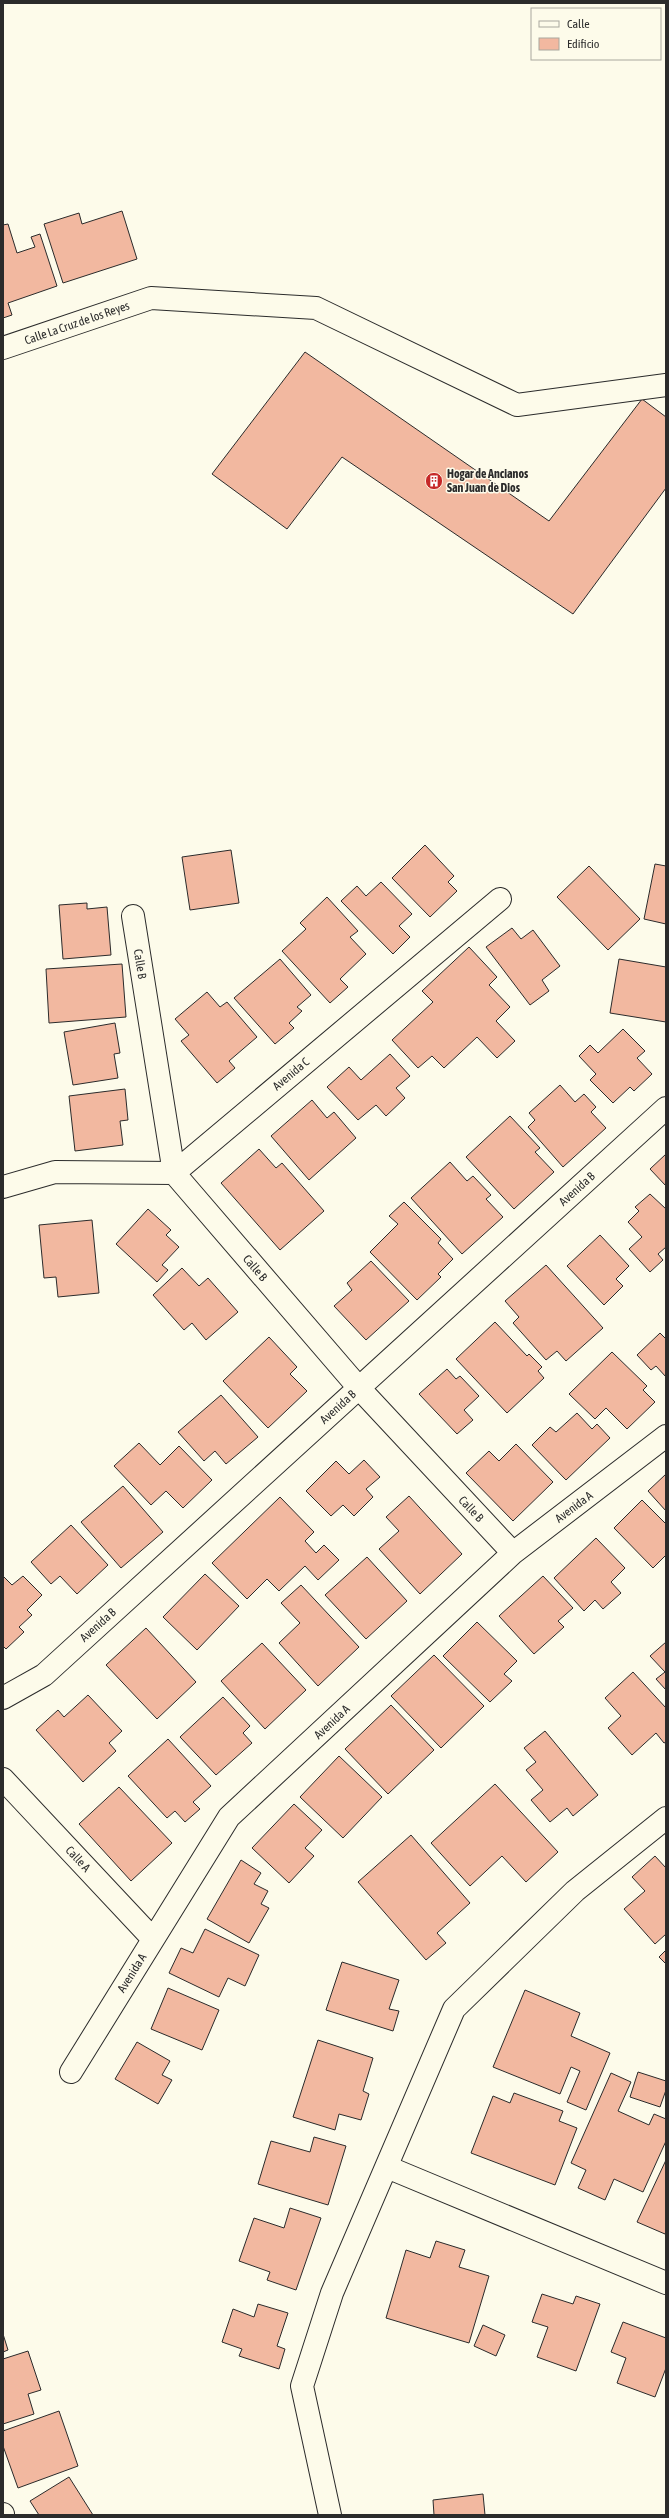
<svg xmlns="http://www.w3.org/2000/svg" width="669" height="2518" viewBox="0 0 669 2518" font-family="'Asap Condensed',sans-serif">
<style>
.building{fill:#f2b8a0;stroke:#2b2b2b}
.lines{fill:none;stroke-linecap:round;stroke-linejoin:round}
.minor-casing{stroke:#2b2b2b;stroke-width:24}
.minor{stroke:#fdfbea;stroke-width:22}
.labels{text-anchor:middle;stroke-width:3;stroke-linejoin:round;paint-order:stroke}
.street-label{font-size:12px;fill:#2b2b2b;stroke:#fdfbea}
.poi-label{font-size:12px;font-weight:bold;fill:#2b2b2b;stroke:#fdfbea;text-anchor:start}
</style>
<rect width="100%" height="100%" fill="#fdfbea"/>
<path class="building" d="M122,211L137,259L63,283L44,224L79,213L82,224Z
M8,224L17,253L35,247L31,237L40,234L57,286L8,303L12,315L3,318V225Z
M305,352L549,521L642,399L666,417V488L573,614L342,457L287,529L212,474Z
M425,845L454,876L448,882L457,891L430,917L392,878Z
M231,850L239,903L190,910L182,857Z
M655,864L666,866V924L644,919Z
M589,866L640,919L608,950L557,897Z
M381,882L412,914L399,926L410,937L393,954L341,901L357,886L366,896Z
M327,897L358,931L350,937L366,954L340,979L348,987L330,1003L282,951L306,929L300,923Z
M87,903V909L107,907L111,955L63,959L59,905Z
M512,928L521,939L533,930L560,966L542,980L549,991L530,1005L486,947Z
M469,947L497,977L489,985L510,1007L496,1021L515,1041L497,1058L477,1037L444,1068L432,1056L418,1068L392,1040L433,1002L422,991Z
M280,959L311,995L297,1007L302,1011L289,1023L294,1028L275,1044L234,998Z
M619,959L666,967V1022L610,1013Z
M122,964L126,1017L49,1023L46,969Z
M207,992L220,1007L227,1002L257,1037L229,1061L235,1068L217,1083L181,1041L189,1035L175,1019Z
M115,1023L120,1053L114,1054L118,1078L73,1085L64,1032Z
M623,1029L645,1051L637,1058L652,1074L634,1091L630,1087L613,1103L590,1080L596,1074L579,1056L590,1045L598,1053Z
M390,1054L410,1076L396,1088L405,1098L386,1116L376,1105L358,1120L327,1087L349,1067L361,1080Z
M560,1085L575,1102L584,1094L596,1107L591,1112L606,1128L563,1167L528,1127L535,1120L529,1113Z
M125,1089L128,1120L120,1121L123,1145L75,1151L69,1096Z
M312,1100L327,1118L334,1112L356,1138L309,1180L271,1136Z
M510,1116L540,1148L535,1152L554,1172L514,1209L466,1157Z
M259,1149L276,1168L282,1163L324,1211L280,1250L221,1183Z
M666,1154V1186L650,1169Z
M450,1162L467,1181L473,1176L491,1195L486,1199L503,1217L462,1254L411,1198Z
M650,1194L666,1209V1247L658,1254L663,1260L650,1272L629,1249L642,1237L628,1222L639,1211L635,1207Z
M404,1202L441,1239L438,1243L453,1259L438,1274L441,1277L417,1300L370,1252L398,1224L389,1216Z
M148,1209L171,1230L166,1235L179,1247L162,1265L168,1270L157,1282L116,1244Z
M92,1220L99,1293L58,1297L56,1277L44,1278L39,1225Z
M600,1235L629,1266L616,1279L623,1286L604,1305L567,1266Z
M371,1261L409,1301L366,1340L334,1306L352,1290L347,1283Z
M546,1265L603,1328L566,1361L557,1351L546,1360L513,1323L519,1317L505,1301Z
M182,1268L199,1286L208,1278L238,1312L206,1340L192,1323L184,1330L153,1295Z
M495,1322L527,1356L529,1354L542,1367L538,1371L544,1378L507,1413L456,1359Z
M660,1333L666,1339V1377L656,1366L651,1370L637,1355Z
M269,1337L297,1367L290,1374L307,1391L268,1428L223,1381Z
M612,1352L647,1386L643,1390L655,1402L627,1429L606,1408L595,1419L569,1394Z
M447,1369L456,1379L460,1376L479,1396L464,1410L473,1420L457,1434L419,1394Z
M221,1395L258,1437L226,1464L215,1451L204,1461L178,1432Z
M577,1413L592,1429L597,1424L610,1438L566,1480L532,1445L550,1427L556,1432Z
M139,1443L160,1465L179,1446L212,1480L183,1508L166,1491L151,1505L114,1466Z
M516,1444L553,1482L513,1521L466,1473L489,1451L499,1461Z
M364,1460L380,1477L366,1489L373,1497L354,1516L343,1505L331,1516L306,1491L336,1461L349,1474Z
M666,1474V1511L648,1491Z
M123,1486L163,1532L121,1568L81,1522Z
M409,1496L462,1554L420,1594L379,1549L399,1531L386,1517Z
M280,1497L314,1532L305,1541L316,1553L324,1545L339,1560L318,1580L305,1566L279,1591L267,1579L247,1599L212,1563Z
M642,1500L666,1524V1555L653,1568L614,1528Z
M71,1525L108,1565L77,1594L60,1576L51,1584L31,1562Z
M596,1538L625,1568L611,1582L621,1593L603,1609L595,1600L584,1611L554,1578Z
M367,1557L407,1601L366,1639L325,1595Z
M205,1574L239,1606L197,1650L163,1617Z
M3,1576L12,1585L23,1576L42,1595L27,1610L32,1615L19,1627L24,1632L6,1649L3,1646Z
M543,1576L573,1608L558,1621L564,1627L534,1654L499,1616Z
M301,1585L359,1647L318,1686L279,1643L300,1623L281,1603Z
M477,1622L517,1661L504,1674L512,1681L490,1702L443,1656Z
M146,1628L196,1682L157,1719L106,1665Z
M666,1642V1690L656,1679L665,1672L650,1656Z
M262,1643L306,1690L265,1729L221,1681Z
M434,1655L484,1706L441,1748L391,1696Z
M633,1672L666,1708V1742L664,1743L656,1733L632,1755L608,1728L621,1716L605,1698Z
M88,1695L122,1731L109,1743L116,1751L83,1782L36,1730L58,1710L64,1717Z
M223,1697L250,1726L243,1733L252,1743L216,1775L180,1737Z
M391,1705L434,1750L388,1794L345,1749Z
M545,1731L598,1795L573,1816L567,1808L550,1822L531,1800L543,1790L526,1770L536,1762L524,1748Z
M168,1739L211,1786L193,1802L200,1809L185,1822L175,1811L167,1818L128,1776Z
M339,1756L382,1797L343,1838L300,1797Z
M495,1784L558,1852L526,1882L502,1856L470,1886L431,1843Z
M119,1787L172,1843L131,1881L79,1824Z
M294,1804L322,1830L305,1848L314,1856L289,1883L252,1848Z
M411,1835L470,1903L437,1933L446,1943L426,1960L358,1882Z
M655,1856L666,1868V1934L655,1944L624,1909L645,1891L632,1877Z
M241,1860L261,1873L254,1884L268,1891L261,1904L269,1908L249,1943L207,1919Z
M205,1929L259,1955L245,1986L228,1978L219,1997L169,1973L181,1948L193,1953Z
M666,1950V1964L659,1957Z
M342,1962L399,1980L389,2009L399,2011L393,2031L326,2010Z
M168,1988L219,2010L202,2050L151,2029Z
M525,1990L580,2013L571,2036L610,2053L586,2110L567,2102L580,2071L571,2067L560,2094L493,2067Z
M318,2040L373,2058L363,2091L369,2094L361,2120L339,2114L335,2130L293,2117Z
M137,2042L170,2061L162,2075L172,2080L158,2104L115,2079Z
M638,2072L666,2081V2090L660,2107L630,2097Z
M611,2073L631,2082L618,2111L649,2125L654,2114L666,2119V2141L643,2192L614,2179L605,2200L578,2188L586,2170L571,2163Z
M514,2093L563,2111L559,2121L577,2128L555,2185L471,2153L493,2096L510,2103Z
M314,2137L346,2146L328,2205L258,2184L271,2141L310,2152Z
M666,2160V2232L665,2234L637,2222Z
M290,2208L321,2218L296,2290L267,2280L270,2272L239,2261L254,2218L284,2228Z
M436,2241L465,2250L459,2267L489,2276L469,2343L386,2318L406,2250L430,2258Z
M542,2294L573,2304L576,2296L600,2304L576,2371L537,2357L548,2327L532,2322Z
M258,2304L288,2313L277,2346L285,2349L279,2369L239,2356L242,2349L222,2342L233,2309L254,2317Z
M623,2322L666,2338V2368L655,2397L617,2383L626,2358L611,2352Z
M483,2325L505,2335L496,2356L474,2346Z
M3,2334L8,2350L3,2352Z
M28,2351L41,2390L28,2394L34,2414L3,2424V2359Z
M59,2411L78,2466L18,2488L3,2446V2431Z
M69,2477L93,2515H39L30,2501Z
M483,2494L485,2515H434L433,2500Z"/>
<g class="lines">
<defs>
<path id="minor" d="M3,348L151,298L316,308L517,405L666,385
M133,916L174,1173L359,1388L513,1553
M3,1187L55,1172L174,1173L500,899
M3,1698L44,1675L666,1108
M3,1779L153,1939
M71,2072L229,1817L513,1553L666,1436
M387,2167L666,2283
M3,2514V2515
M330,2515L302,2386L332,2293L454,2009L575,1891L666,1818"/>
</defs>
<use href="#minor" class="minor-casing"/>
<use href="#minor" class="minor"/>
</g>
<defs>
<symbol id="building-disc" viewBox="-11 -11 22 22"><circle r="9.5" fill="#c62828" stroke="#fdfbea"/><path d="M-4-6H4V6H1V3H-1V6H-4ZM-2.5-4.3h1.7v1.8h-1.7ZM.8-4.3h1.7v1.8H.8ZM-2.5-1h1.7V.8h-1.7ZM.8-1h1.7V.8H.8Z" fill="#fff"/></symbol>
</defs>
<g fill-rule="evenodd">
<use href="#building-disc" x="424" y="471" width="20" height="20"/>
</g>
<g class="labels">
<g class="street-label">
<text transform="translate(77 323) rotate(-19)" y="4">Calle La Cruz de los Reyes</text>
<text transform="translate(140 964) rotate(81)" y="4">Calle B</text>
<text transform="translate(291 1074) rotate(-40)" y="4">Avenida C</text>
<text transform="translate(577 1189) rotate(-42)" y="4">Avenida B</text>
<text transform="translate(255 1268) rotate(49)" y="4">Calle B</text>
<text transform="translate(338 1407) rotate(-42)" y="4">Avenida B</text>
<text transform="translate(574 1507) rotate(-37)" y="4">Avenida A</text>
<text transform="translate(471 1509) rotate(47)" y="4">Calle B</text>
<text transform="translate(98 1625) rotate(-42)" y="4">Avenida B</text>
<text transform="translate(332 1722) rotate(-43)" y="4">Avenida A</text>
<text transform="translate(78 1859) rotate(47)" y="4">Calle A</text>
<text transform="translate(132 1973) rotate(-58)" y="4">Avenida A</text>
</g>
<g class="poi-label">
<text x="447" y="478">Hogar de Ancianos<tspan x="447" dy="14">San Juan de Dios</tspan></text>
</g>
</g>
<rect width="669" height="2518" fill="none" stroke="#2b2b2b" stroke-width="8"/>
<rect x="531" y="8" width="130" height="52" fill="#fdfbea" stroke="#a9a89e"/>
<rect x="539" y="21" width="20" height="6" fill="#fdfbea" stroke="#a9a89e"/>
<text x="567" y="28" font-size="12" fill="#2b2b2b">Calle</text>
<rect x="539" y="38" width="20" height="12" fill="#f2b8a0" stroke="#a9a89e"/>
<text x="567" y="48" font-size="12" fill="#2b2b2b">Edificio</text>
</svg>
